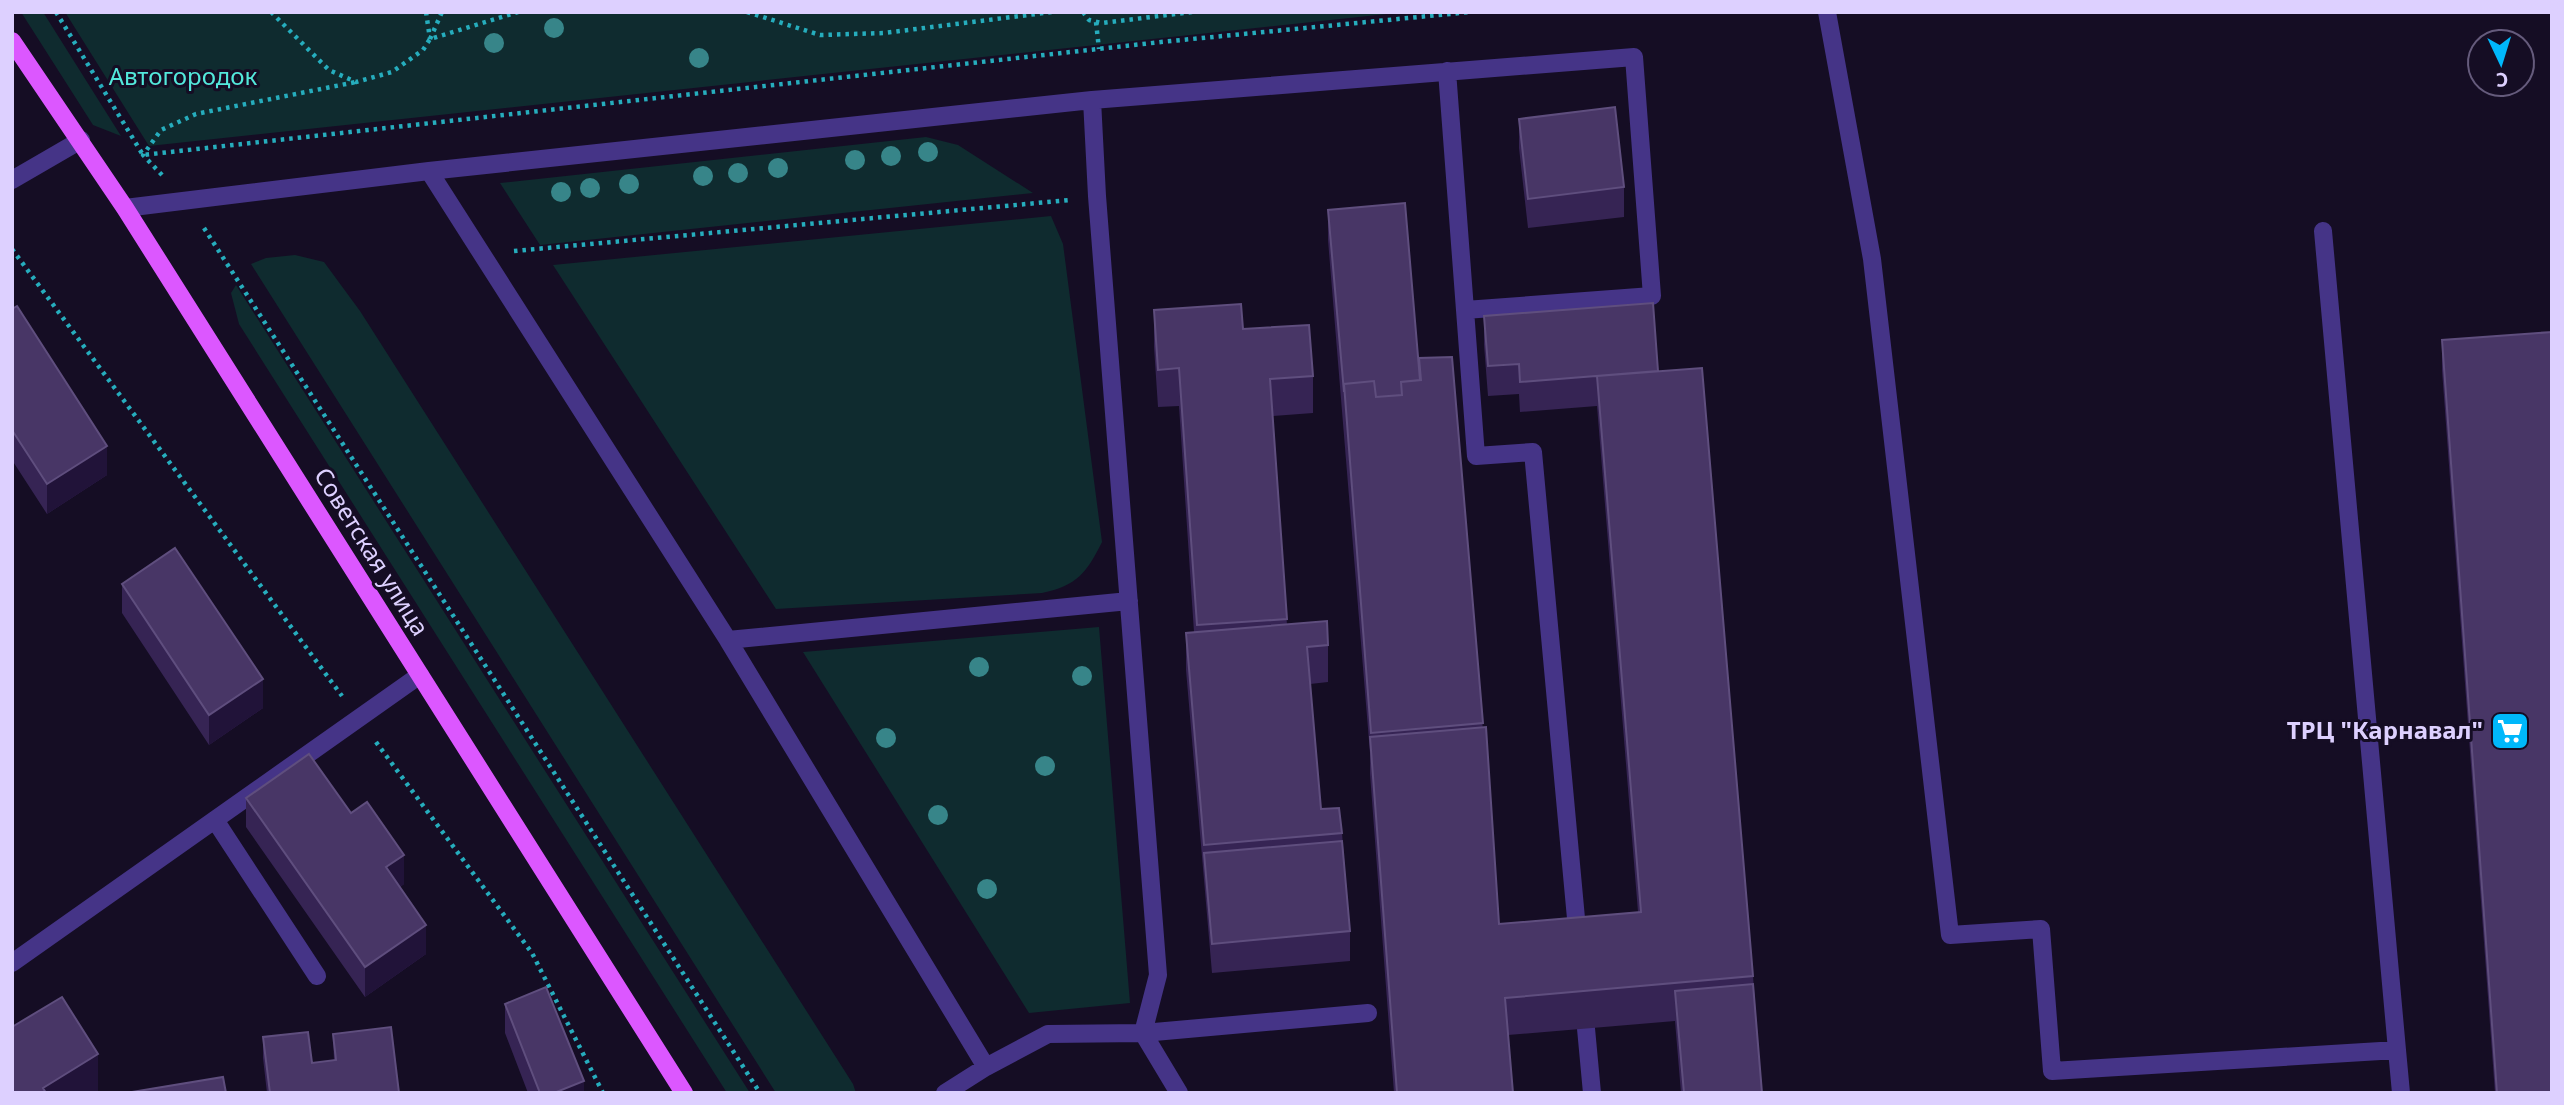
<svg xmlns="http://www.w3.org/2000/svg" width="2564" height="1105" viewBox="0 0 2564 1105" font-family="'Noto Sans',sans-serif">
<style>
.green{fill:#0f2b2f}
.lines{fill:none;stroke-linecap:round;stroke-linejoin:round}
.path{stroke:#26adbd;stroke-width:4.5;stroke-dasharray:3.5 5;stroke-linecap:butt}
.minor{stroke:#453487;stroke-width:18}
.major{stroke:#dc57ff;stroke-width:18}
.tree{fill:#378589}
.wall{fill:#362454}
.shaded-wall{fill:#211339}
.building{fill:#483666;stroke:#5f4e7e;stroke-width:2}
.labels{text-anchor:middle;stroke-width:6;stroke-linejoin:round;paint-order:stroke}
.park-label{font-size:24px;fill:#53e8db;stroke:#150d24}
.street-label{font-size:24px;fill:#ddd0ff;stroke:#150d24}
.poi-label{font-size:24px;font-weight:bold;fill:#ddd0ff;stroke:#150d24;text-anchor:end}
</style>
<rect width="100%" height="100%" fill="#150d24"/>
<path class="green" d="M21,12H43L121,136L93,125Z
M65,12H1405L149,146Z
M926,137L958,145L1033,193L540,245L500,183Z
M1051,216L1063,244L1102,542C1087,572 1077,586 1042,593L776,609L553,265Z
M295,255L324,262L360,311L853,1084L856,1093H776L251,264L266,258Z
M236,285L750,1093H727L239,324L231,293Z
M1099,627L1130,1003L1029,1013L803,652Z"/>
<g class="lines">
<path class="path" d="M56,12L143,155L1161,42L1470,12
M271,12L329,70L356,82L392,72L423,50L430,39L518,12
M426,12L430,39
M747,12L820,35L884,33L1052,12
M1083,12L1089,20L1102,23L1192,12
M1096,22L1099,49
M430,39L442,12
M162,175L143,155L161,130L196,114L356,82
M204,228L760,1093
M12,249L342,696
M514,251L1070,200
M376,742L532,953L603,1093"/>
<path class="minor" d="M1827,12L1872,259L1950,935L2041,929L2052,1071L2397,1050L2401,1093
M1447,71L1476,456L1533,452L1578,940
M1092,100L1634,57L1652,296L1465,310
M429,171L728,640L986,1067
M12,180L81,140
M125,208L429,171L1092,100L1097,196L1158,975L1143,1033L1048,1034L986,1067L945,1093
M2323,231L2397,1050
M728,640L1129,601
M215,820L317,976
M12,963L420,675
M1584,1007L1592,1093
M1179,1093L1143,1033L1368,1013"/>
<path class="major" d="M12,41L125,208L684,1093"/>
</g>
<g class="tree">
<circle cx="554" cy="28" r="10"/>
<circle cx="494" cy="43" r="10"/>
<circle cx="699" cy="58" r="10"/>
<circle cx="928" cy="152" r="10"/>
<circle cx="891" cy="156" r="10"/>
<circle cx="855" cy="160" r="10"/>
<circle cx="778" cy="168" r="10"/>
<circle cx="738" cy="173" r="10"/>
<circle cx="703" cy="176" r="10"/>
<circle cx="629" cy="184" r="10"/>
<circle cx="590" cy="188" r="10"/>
<circle cx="561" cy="192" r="10"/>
<circle cx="979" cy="667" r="10"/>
<circle cx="1082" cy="676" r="10"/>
<circle cx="886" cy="738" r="10"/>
<circle cx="1045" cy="766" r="10"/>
<circle cx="938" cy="815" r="10"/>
<circle cx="987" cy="889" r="10"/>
</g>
<path class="wall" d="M1519,119L1624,187V217L1528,228L1519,148Z
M1328,210L1419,365L1452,357L1499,924L1638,912L1597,406L1520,412L1519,394L1488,396L1484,345V316L1658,371L1753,976L1762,1093H1681L1675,1021L1508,1035L1513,1093H1394L1370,774V753L1328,240Z
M12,309L107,475L47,514L12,460Z
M1154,310L1243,329L1313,376V413L1273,416L1287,625L1328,645V682L1310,684L1321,809L1342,833L1350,931V961L1212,973L1186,670V633L1194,632L1179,406L1158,407L1154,347Z
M2442,340L2552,1093H2495L2442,370Z
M122,584L263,708L209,745L122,613Z
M246,798L351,813L404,884L400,887L426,954L365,997L246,827Z
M505,1004L584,1093H528L505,1033Z
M333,1034L399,1093H267L263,1058V1037L312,1063L334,1061Z"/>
<path class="shaded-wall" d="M107,446V475L47,514V484Z
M263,679V708L209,745V715Z
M404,855V884L386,897V867Z
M426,925V954L365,997V967Z
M98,1054V1093H43V1088Z
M584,1081V1093H554Z"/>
<path class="building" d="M1615,107L1624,187L1528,199L1519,119Z
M1405,203L1420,380L1401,382L1402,395L1376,397L1374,381L1344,384V392L1328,210Z
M1653,303L1658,371L1520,382L1519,364L1488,366L1484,316Z
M1241,304L1243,329L1309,325L1313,376L1270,379L1287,619L1197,625L1179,368L1158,370L1154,310Z
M17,306L107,446L47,484L12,430V309Z
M2552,332V1093H2497L2442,340Z
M1452,357L1483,723L1371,733L1344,384L1374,381L1376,397L1402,395L1401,382L1421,380L1419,358Z
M1702,368L1753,976L1505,998L1513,1093H1397L1370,737L1486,727L1499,924L1641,912L1597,376Z
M175,548L263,679L209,715L122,584Z
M1327,621L1328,645L1307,647L1321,809L1339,808L1342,833L1204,845L1186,633Z
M309,754L351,813L367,802L404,855L386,867L426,925L365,967L246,798Z
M1342,841L1350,931L1212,944L1204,853Z
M1753,984L1762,1093H1684L1675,991Z
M546,987L584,1081L554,1093H540L505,1004Z
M62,997L98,1054L43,1088L46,1093H12V1027Z
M391,1027L399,1093H270L263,1037L308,1032L312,1063L336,1060L333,1034Z
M223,1077L226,1093H126Z"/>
<defs>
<symbol id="supermarket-square" viewBox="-11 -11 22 22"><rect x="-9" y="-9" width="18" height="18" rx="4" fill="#00b8fb" stroke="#150d24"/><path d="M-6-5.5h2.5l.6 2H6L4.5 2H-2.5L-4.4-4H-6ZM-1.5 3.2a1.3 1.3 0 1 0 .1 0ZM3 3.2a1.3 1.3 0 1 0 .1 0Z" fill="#fff"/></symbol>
</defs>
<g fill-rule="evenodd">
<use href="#supermarket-square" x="2488" y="709" width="44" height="44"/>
</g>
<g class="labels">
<g class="park-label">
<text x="183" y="85">Автогородок</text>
</g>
<g class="street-label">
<text transform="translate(371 552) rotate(58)" y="8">Советская улица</text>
</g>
<g class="poi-label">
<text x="2483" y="739">ТРЦ "Карнавал"</text>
</g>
</g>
<rect width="2564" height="1105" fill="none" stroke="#ddd0ff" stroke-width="28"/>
<g transform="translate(2501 63) rotate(176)"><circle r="33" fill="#150d24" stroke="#655b7c" stroke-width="2"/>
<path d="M0-5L12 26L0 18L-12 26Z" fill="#00b8fb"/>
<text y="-10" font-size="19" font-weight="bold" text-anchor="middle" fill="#ddd0ff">С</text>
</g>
</svg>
